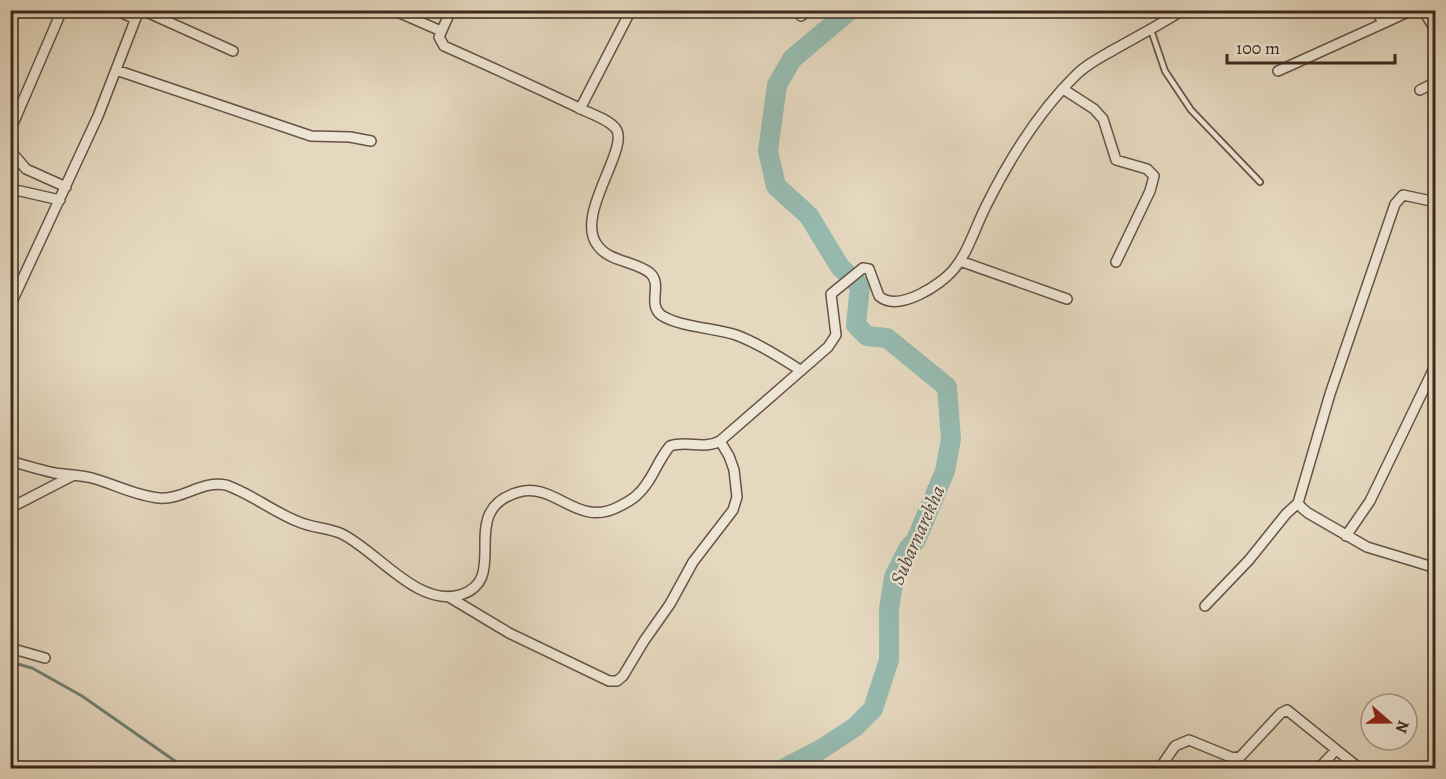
<svg xmlns="http://www.w3.org/2000/svg" width="1446" height="779" viewBox="0 0 1446 779" font-family="Alegreya,serif">
<style>
.lines{fill:none;stroke-linecap:round;stroke-linejoin:round}
.stream{stroke:#728075;stroke-width:3}
.river{stroke:#96baaf;stroke-width:20}
.service-casing{stroke:#675446;stroke-width:8}
.minor-casing{stroke:#675446;stroke-width:12}
.service{stroke:#eee6d5;stroke-width:4.5}
.minor{stroke:#eee6d5;stroke-width:9}
.labels{text-anchor:middle;stroke-width:4.5;stroke-linejoin:round;paint-order:stroke}
.water-label{font-size:20px;font-style:italic;fill:#534c42;stroke:#eee6d5}
</style>
<rect width="100%" height="100%" fill="#e5d8bf"/>
<filter id="stains"><feTurbulence type="fractalNoise" baseFrequency=".00333" numOctaves="4"/><feColorMatrix values="0 0 0 0 .2 0 0 0 0 .09 0 0 0 0 .02 0 0 0 .5 -.17"/></filter>
<radialGradient id="worn" r=".72"><stop offset=".6" stop-color="#630" stop-opacity="0"/><stop offset="1" stop-color="#630" stop-opacity=".3"/></radialGradient>
<g class="lines">
<path class="stream" d="M10,662L32,668L82,696L185,768"/>
<path class="river" d="M785,768L820,750L855,727L873,709L889,660V609L894,577L908,549L916,540L945,471L951,439L947,387L887,338L867,336L856,325L860,286L840,267L809,216L776,186L768,151L777,85L792,59L850,10"/>
<defs>
<path id="service" d="M1151,30L1165,71L1191,110L1260,182"/>
<path id="minor" d="M116,10L135,19
M142,10L233,51
M393,10L441,31
M451,10L439,37L444,46C489,66 533,86 577,107C588,113 609,119 616,129C630,149 573,216 598,246C610,262 635,261 650,273C663,284 647,304 661,315C679,327 715,328 736,335C758,343 780,357 800,370
M1375,10L1384,23L1412,10
M1423,10L1436,31
M801,16L809,10
M116,70L311,136L350,137L371,141
M1278,71L1384,23
M1063,89L1094,109L1103,119L1116,160L1147,169L1154,176L1150,191L1116,262
M1420,90L1436,82
M580,109L631,10
M10,131L62,10
M10,150L26,169L66,187
M10,191H20L60,200
M1436,202L1403,195L1395,204L1330,394L1298,503L1302,508L1308,513L1367,547L1436,568
M960,261L1067,299
M10,306L98,116L139,10
M10,461C25,465 40,470 55,473C68,475 80,475 92,478C114,484 136,496 159,498C183,500 202,480 226,485C252,494 273,512 299,522C313,528 329,528 342,534C377,551 417,607 460,595C513,579 454,510 519,492C556,482 577,528 618,507C624,504 632,500 637,495C652,482 657,461 670,446C687,440 704,450 720,441L828,347L836,335L831,294L863,268L869,269L879,296C898,313 941,285 954,269C969,251 976,225 987,204C1010,158 1040,110 1077,74C1088,63 1103,56 1115,49C1138,36 1161,24 1183,10
M10,508L74,475
M1346,536L1370,501L1436,364
M449,597L509,633L609,681H617L623,676L644,641L670,604L693,562L733,510L737,497L734,470L729,456L720,441
M1205,606L1249,560L1286,514L1298,503
M10,648L45,658
M1160,768L1175,746L1189,740L1233,758L1241,756L1281,713L1287,710L1359,768
M1319,768L1336,750"/>
</defs>
<use href="#service" class="service-casing"/>
<use href="#minor" class="minor-casing"/>
<use href="#service" class="service"/>
<use href="#minor" class="minor"/>
</g>
<g class="labels">
<g class="water-label">
<text transform="translate(917 535) rotate(-66)" y="7">Subarnarekha</text>
</g>
</g>
<rect width="1446" height="779" fill="none" stroke="#e5d8bf" stroke-width="36"/>
<rect x="12" y="12" width="1422" height="755" fill="none" stroke="#3d281d" stroke-width="3"/>
<rect x="18" y="18" width="1410" height="743" fill="none" stroke="#3d281d" stroke-width="1.5"/>
<g transform="translate(1389 722) rotate(110)"><circle r="28" fill="#eee6d5" stroke="#a79a8b" stroke-width="1.5"/>
<path d="M0-4.5L10 22L0 15L-10 22Z" fill="#8f2418"/>
<text y="-9" font-size="16" font-weight="bold" text-anchor="middle" fill="#3d281d">N</text>
</g>
<path d="M1227 54v9h168v-9" fill="none" stroke="#3d281d" stroke-width="3"/>
<text x="1236" y="54" font-size="18" fill="#3d281d" stroke="#eee6d5" stroke-width="4.5" paint-order="stroke">100 m</text>
<rect width="100%" height="100%" filter="url(#stains)"/>
<rect width="100%" height="100%" fill="url(#worn)"/>
</svg>
